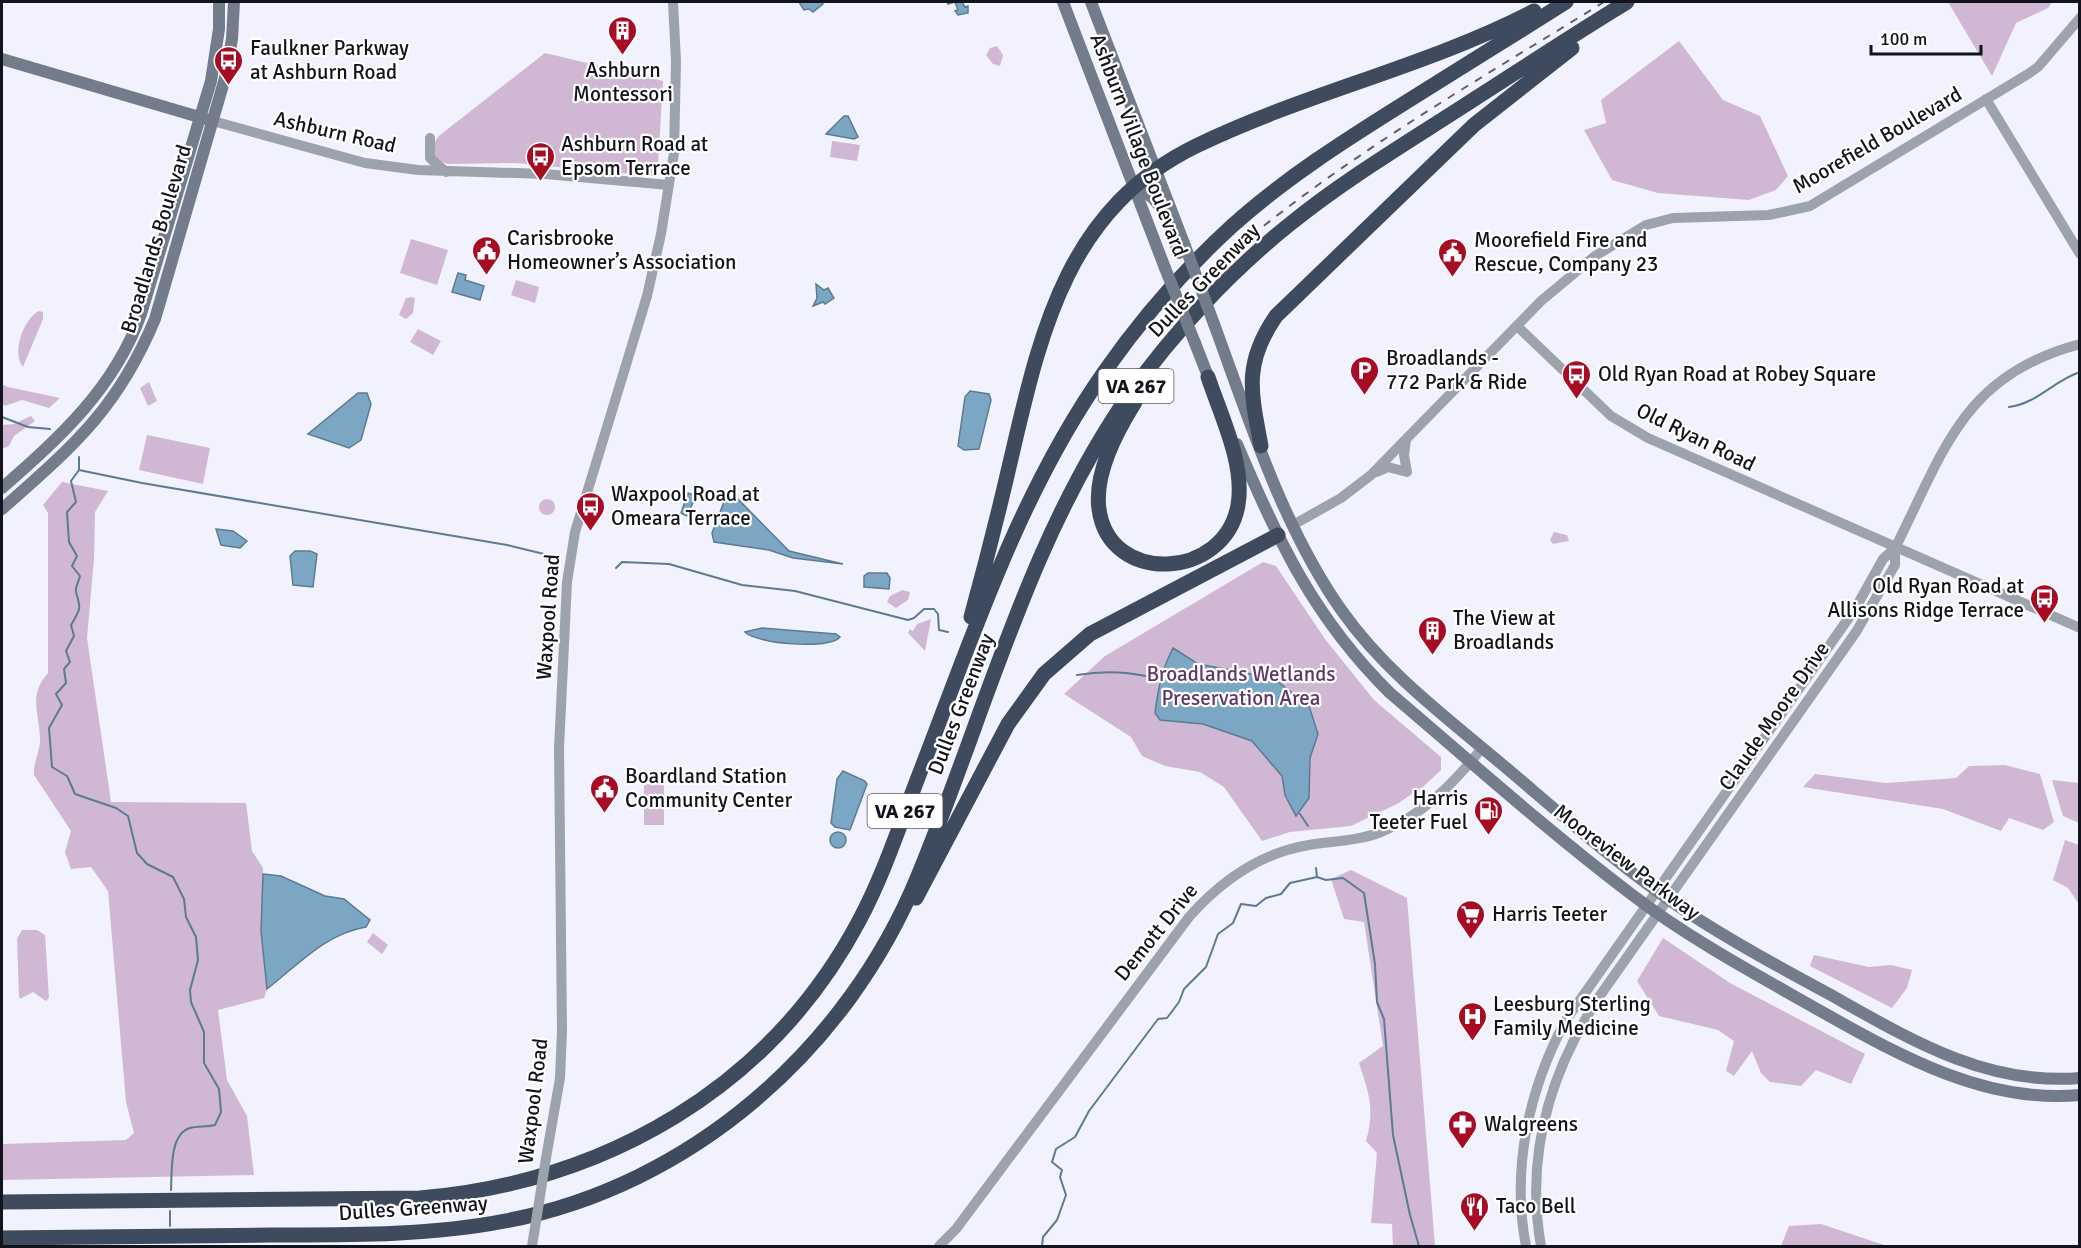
<svg xmlns="http://www.w3.org/2000/svg" width="2081" height="1248" viewBox="0 0 2081 1248" font-family="Signika,sans-serif">
<style>
.green{fill:#d0b8d4}
.water{fill:#7ca7c4;stroke:#5c7b92;stroke-width:1.5}
.lines{fill:none;stroke-linecap:round;stroke-linejoin:round}
.stream{stroke:#5c7b92;stroke-width:2}
.tertiary{stroke:#9ca3ad;stroke-width:10}
.secondary{stroke:#737c8b;stroke-width:12}
.motorway{stroke:#3e4a5d;stroke-width:15}
.rail{stroke:#60606a;stroke-width:2;stroke-dasharray:8 8;stroke-linecap:butt}
.tertiary-bridge{stroke:#9ca3ad;stroke-width:10}
.secondary-bridge{stroke:#737c8b;stroke-width:12}
.labels{text-anchor:middle;stroke-width:4.5;stroke-linejoin:round;paint-order:stroke}
.shield{fill:#fff;stroke:#5a5a60;stroke-width:1.5}
.shield-label{font-size:20px;font-weight:bold;fill:#13131c}
.poi-label{font-size:21px;fill:#13131c;stroke:#fff;text-anchor:start}
.street-label{font-size:21px;fill:#13131c;stroke:#fff}
.park-label{font-size:21px;fill:#5f3666;stroke:#fff}
</style>
<rect width="100%" height="100%" fill="#f1f2fd"/>
<path class="green" d="M1948,2H2052L2048,8L2016,23L1992,76Z
M1679,41L1723,100L1760,116L1788,176L1776,190L1749,200L1658,193L1612,180L1584,130L1606,123L1601,100Z
M997,46L1003,55L1000,66L993,64L986,55L990,48Z
M545,53L663,81L658,164L653,176L516,163L448,164L436,160C433,150 432,143 440,135Z
M832,141L860,145L857,161L830,157Z
M411,239L448,250L437,285L400,273Z
M516,280L539,287L535,303L511,295Z
M412,297L415,298L413,313L406,319L399,315L406,298Z
M39,311L43,312V319L23,367C11,353 24,318 39,311Z
M418,329L441,341L433,355L410,342Z
M149,382L157,401L148,406L140,388Z
M2,384L8,387L60,398L49,408L22,400L5,406L2,403Z
M31,416L35,421L14,436L9,446L2,449V425L14,424Z
M147,435L210,448L203,484L139,470Z
M62,482L108,491L95,512L94,559L87,638L111,802L246,803L252,851L263,868L261,931L267,989L264,998L218,1010L227,1080L247,1116L254,1175L2,1180V1144L126,1140L134,1133L126,1102L108,891L91,867L71,869L65,852L71,831L34,775C33,762 41,750 40,737C39,711 28,696 48,673V513L43,505Z
M539 507a8 8 0 1 1 16 0a8 8 0 1 1-16 0Z
M1554,532L1567,535L1569,541L1553,544L1550,540Z
M1263,562L1276,566L1325,639L1374,700L1441,757V770L1424,786L1397,804L1351,826L1290,832L1262,841L1224,787L1200,772L1165,766L1142,756L1131,737L1064,694L1105,656Z
M902,590L910,592L908,600L896,608L887,602L890,596Z
M931,619L925,651L908,633L910,629L913,631L917,624Z
M2005,765L2040,774L2054,822L2043,830L2009,818L2001,831L1943,809L1803,787L1815,774L1886,783L1956,778L1969,766Z
M2052,780L2079,783V823L2063,816Z
M644,784H664V825H644Z
M2065,840L2079,845V904L2068,888L2053,880Z
M1351,870L1407,898L1435,1246H1393L1392,1224L1371,1223L1377,1153L1366,1141C1375,1109 1369,1094 1359,1063L1383,1046L1364,922L1344,919L1331,879Z
M22,930H37L45,935L49,998L46,1001L33,992L20,999L19,996L17,939Z
M373,933L388,945L382,954L367,942Z
M1663,938L1730,983L1865,1054L1851,1084L1816,1070L1801,1086L1770,1082L1761,1073L1752,1051L1734,1076L1726,1071L1734,1041L1718,1030L1659,1016L1637,981Z
M1814,955L1869,967L1891,965L1912,970L1907,988L1892,1008L1810,966Z
M1821,1224L1887,1246H1916H1781L1789,1226Z"/>
<path class="water" d="M799,2H822L823,4L813,12L809,9L804,10Z
M947,2H962L965,7L968,6V13L958,15L955,11L958,10L955,2L948,4Z
M844,116H848L858,137L854,139L826,134Z
M458,273L466,275L465,280L484,286L480,300L452,292Z
M816,284L824,290L828,288L834,298L825,304L823,302L813,306L817,298Z
M970,391L989,394L991,400L979,449L964,450L958,446L965,397Z
M358,393H367L371,404L361,440L349,448L308,434Z
M688,493L696,496L687,516L681,513Z
M727,494L735,496L789,551L843,564L793,558L769,550L714,542L712,533Z
M216,529L233,531L247,541L240,548L221,545Z
M295,551H310L317,554L313,587L293,585L290,556Z
M868,573H887L890,578L889,589L864,587V576Z
M762,628L836,634L840,637C830,650 757,644 745,632Z
M1173,648L1198,664L1273,678L1309,706L1318,734L1310,758L1309,798L1296,816L1285,795L1282,776L1252,741L1203,724L1160,720L1155,713C1158,689 1162,669 1173,648Z
M843,771L865,781L867,784L850,830L835,827L831,823L837,779Z
M830 840a8 8 0 1 1 16 0a8 8 0 1 1-16 0Z
M263,874L281,876L325,896L344,899L370,920L366,927C325,934 299,964 267,989L261,931Z"/>
<g class="lines">
<path class="stream" d="M2009,407C2038,403 2053,381 2080,372
M2,417L28,427L50,429
M79,457V470L71,481L76,502L67,512L69,542L77,556L72,566L80,576C79,581 75,587 76,592C81,609 81,608 71,625L74,636L66,651L70,662L64,669L66,683L56,694L62,705L49,728L52,767L67,776L75,794L116,808L128,816L137,853L147,864L173,877L184,899L186,917L196,937L198,960L190,990L191,1002L204,1032V1063L219,1089L221,1112L215,1125C207,1127 197,1126 190,1128C169,1134 172,1173 171,1190
M79,470L142,483L507,545L548,555
M616,568L622,562L669,564L742,585L795,591L908,620L914,618L924,609H934L938,614L939,630L948,632
M1077,675C1107,670 1131,672 1160,679
M1300,814L1308,826
M1317,877L1326,880L1343,878L1364,893L1375,964L1377,1002L1384,1019L1393,1135L1410,1215L1419,1246
M170,1226V1211
M1042,1246L1043,1237L1057,1220L1066,1195L1060,1177L1062,1170L1052,1162L1056,1149L1075,1137L1089,1111L1158,1019L1167,1018L1179,1002L1184,989L1206,967L1218,934L1233,923L1241,904L1256,906L1266,898L1281,894L1290,883L1317,877L1316,868"/>
<path class="tertiary" d="M1986,99L2080,254
M213,121L365,163L418,170L545,174L669,185
M430,138V158L446,172
M1517,326L1611,416L1648,438L2080,628
M1406,440L1404,455L1407,472
M1377,472L1388,467L1407,472
M1293,525L1341,498L1371,475L1541,301L1595,256L1646,225L1673,218L1769,215L1810,206L2028,74L2038,67L2080,18
M546,1158L560,1078L562,1031L559,748L567,582L575,532L647,296L661,234L674,153L676,61L673,2
M532,1246L534,1234
M939,1246L956,1229L1189,917C1221,881 1260,853 1309,845C1333,841 1358,841 1381,832C1423,815 1454,783 1482,748
M1526,1246C1511,1169 1529,1088 1566,1020L1855,609L1883,559L1895,548C1944,452 1962,375 2080,344
M1541,1246C1525,1156 1550,1072 1599,997L1856,632L1895,565V548"/>
<path class="secondary" d="M1063,2L1165,268
M1091,2L1185,246
M2,59L206,119
M1134,189C1163,192 1169,230 1179,253
M1214,324C1249,419 1283,528 1342,611C1385,672 1447,718 1504,766C1562,815 1620,867 1684,910C1731,941 1781,968 1831,995C1909,1039 1986,1086 2080,1078
M1195,343L1211,384
M1237,444C1278,541 1314,618 1390,693C1470,761 1548,831 1631,894C1691,940 1759,976 1824,1013C1902,1057 1987,1104 2080,1095
M2,488C60,437 114,389 141,314L211,81L219,29V2
M2,509C73,446 117,410 155,319L225,78L232,39L234,2"/>
<path class="motorway" d="M1135,402C1117,431 1094,473 1099,509C1109,586 1225,580 1238,505C1245,464 1221,416 1208,377
M1261,446C1251,392 1243,364 1276,316L1474,125L1572,48
M971,617C985,566 998,515 1010,463C1040,335 1065,210 1196,146C1305,93 1426,67 1534,11
M916,898L1008,724L1044,674L1090,634L1278,535
M2,1202L420,1198C606,1182 770,1088 859,921C884,874 900,824 919,775C973,636 1019,493 1105,371C1142,318 1185,269 1232,226C1284,179 1344,141 1403,104C1457,70 1512,36 1566,2
M2,1238C91,1237 181,1236 271,1235C349,1235 428,1236 505,1221C691,1186 847,1049 918,876C985,715 1028,540 1129,395C1173,333 1230,272 1290,224C1348,177 1413,139 1476,98C1526,66 1576,33 1627,2"/>
<path class="rail" d="M1239,246C1352,152 1480,79 1604,2"/>
<path class="tertiary-bridge" d="M534,1234L546,1158"/>
<path class="secondary-bridge" d="M1185,246L1214,324
M1165,268L1195,343"/>
</g>
<defs>
<symbol id="building-pin" viewBox="-11 -11 22 30"><path d="M0 17L-7.5 6A9.5 9.5 0 1 1 7.5 6Z" fill="#a60d24" stroke="#fff"/><path d="M-4-6H4V6H1V3H-1V6H-4ZM-2.5-4.3h1.7v1.8h-1.7ZM.8-4.3h1.7v1.8H.8ZM-2.5-1h1.7V.8h-1.7ZM.8-1h1.7V.8H.8Z" fill="#fff"/></symbol>
<symbol id="bus-pin" viewBox="-11 -11 22 30"><path d="M0 17L-7.5 6A9.5 9.5 0 1 1 7.5 6Z" fill="#a60d24" stroke="#fff"/><path d="M-5-6H5V4H4V6H2V4H-2V6H-4V4H-5ZM-3.5-4V0h7V-4ZM-3.5 1.2v1.5H-2V1.2ZM2 1.2v1.5H3.5V1.2Z" fill="#fff"/></symbol>
<symbol id="civic-pin" viewBox="-11 -11 22 30"><path d="M0 17L-7.5 6A9.5 9.5 0 1 1 7.5 6Z" fill="#a60d24" stroke="#fff"/><path d="M-.6-6.5H3V-4.5H.6V-3L4-1V1h2V6H-6V1h2V-1L-.6-3ZM-1.2 2.5V6h2.4V2.5Z" fill="#fff"/></symbol>
<symbol id="parking-pin" viewBox="-11 -11 22 30"><path d="M0 17L-7.5 6A9.5 9.5 0 1 1 7.5 6Z" fill="#a60d24" stroke="#fff"/><path d="M-3.5-5.5H1a3.5 3.5 0 0 1 0 7H-1V5.5H-3.5ZM-1-3.4V-.6H.8a1.4 1.4 0 0 0 0-2.8Z" fill="#fff"/></symbol>
<symbol id="fuel-pin" viewBox="-11 -11 22 30"><path d="M0 17L-7.5 6A9.5 9.5 0 1 1 7.5 6Z" fill="#a60d24" stroke="#fff"/><path d="M-5.5-6h7V0h2V4h1.3V-2.5L3-4.5l.8-.8L6-3V5H2.5V1h-1V6h-7ZM-4.2-4.7v3.2H.2V-4.7Z" fill="#fff"/></symbol>
<symbol id="supermarket-pin" viewBox="-11 -11 22 30"><path d="M0 17L-7.5 6A9.5 9.5 0 1 1 7.5 6Z" fill="#a60d24" stroke="#fff"/><path d="M-6-5.5h2.5l.6 2H6L4.5 2H-2.5L-4.4-4H-6ZM-1.5 3.2a1.3 1.3 0 1 0 .1 0ZM3 3.2a1.3 1.3 0 1 0 .1 0Z" fill="#fff"/></symbol>
<symbol id="hospital-pin" viewBox="-11 -11 22 30"><path d="M0 17L-7.5 6A9.5 9.5 0 1 1 7.5 6Z" fill="#a60d24" stroke="#fff"/><path d="M-5-5h3v3.5h4V-5h3V5h-3V1.5h-4V5h-3Z" fill="#fff"/></symbol>
<symbol id="pharmacy-pin" viewBox="-11 -11 22 30"><path d="M0 17L-7.5 6A9.5 9.5 0 1 1 7.5 6Z" fill="#a60d24" stroke="#fff"/><path d="M-2-6h4v4h4v4h-4v4h-4v-4h-4v-4h4Z" fill="#fff"/></symbol>
<symbol id="restaurant-pin" viewBox="-11 -11 22 30"><path d="M0 17L-7.5 6A9.5 9.5 0 1 1 7.5 6Z" fill="#a60d24" stroke="#fff"/><path d="M-5-6h1v4h1v-4h1v4h1v-4h1v5L-1.5 .5V6h-2V.5L-5-1ZM5-6V6H3V1.5H1.5Q1.5-4 5-6Z" fill="#fff"/></symbol>
</defs>
<g fill-rule="evenodd">
<use href="#building-pin" x="606" y="14" width="33" height="45"/>
<use href="#bus-pin" x="212" y="44" width="33" height="45"/>
<use href="#bus-pin" x="524" y="140" width="33" height="45"/>
<use href="#civic-pin" x="470" y="234" width="33" height="45"/>
<use href="#civic-pin" x="1436" y="236" width="33" height="45"/>
<use href="#parking-pin" x="1348" y="354" width="33" height="45"/>
<use href="#bus-pin" x="1560" y="358" width="33" height="45"/>
<use href="#bus-pin" x="574" y="490" width="33" height="45"/>
<use href="#bus-pin" x="2028" y="582" width="33" height="45"/>
<use href="#building-pin" x="1416" y="614" width="33" height="45"/>
<use href="#civic-pin" x="588" y="772" width="33" height="45"/>
<use href="#fuel-pin" x="1472" y="794" width="33" height="45"/>
<use href="#supermarket-pin" x="1454" y="898" width="33" height="45"/>
<use href="#hospital-pin" x="1456" y="1000" width="33" height="45"/>
<use href="#pharmacy-pin" x="1446" y="1108" width="33" height="45"/>
<use href="#restaurant-pin" x="1458" y="1190" width="33" height="45"/>
</g>
<g class="labels">
<g class="shield">
<rect x="1098.5" y="369" width="75" height="34" rx="4.5"/>
<rect x="867.5" y="794" width="75" height="34" rx="4.5"/>
</g>
<g class="shield-label">
<text x="1136" y="393">VA 267</text>
<text x="905" y="818">VA 267</text>
</g>
<g class="poi-label">
<text x="250" y="55">Faulkner Parkway<tspan x="250" dy="24">at Ashburn Road</tspan></text>
<text x="623" y="77" text-anchor="middle">Ashburn<tspan x="623" dy="24">Montessori</tspan></text>
<text x="561" y="151">Ashburn Road at<tspan x="561" dy="24">Epsom Terrace</tspan></text>
<text x="507" y="245">Carisbrooke<tspan x="507" dy="24">Homeowner’s Association</tspan></text>
<text x="1474" y="247">Moorefield Fire and<tspan x="1474" dy="24">Rescue, Company 23</tspan></text>
<text x="1386" y="365">Broadlands -<tspan x="1386" dy="24">772 Park &amp; Ride</tspan></text>
<text x="1598" y="381">Old Ryan Road at Robey Square</text>
<text x="611" y="501">Waxpool Road at<tspan x="611" dy="24">Omeara Terrace</tspan></text>
<text x="2024" y="593" text-anchor="end">Old Ryan Road at<tspan x="2024" dy="24">Allisons Ridge Terrace</tspan></text>
<text x="1453" y="625">The View at<tspan x="1453" dy="24">Broadlands</tspan></text>
<text x="625" y="783">Boardland Station<tspan x="625" dy="24">Community Center</tspan></text>
<text x="1468" y="805" text-anchor="end">Harris<tspan x="1468" dy="24">Teeter Fuel</tspan></text>
<text x="1492" y="921">Harris Teeter</text>
<text x="1493" y="1011">Leesburg Sterling<tspan x="1493" dy="24">Family Medicine</tspan></text>
<text x="1484" y="1131">Walgreens</text>
<text x="1496" y="1213">Taco Bell</text>
</g>
<g class="street-label">
<text transform="translate(335 132) rotate(13)" y="7">Ashburn Road</text>
<text transform="translate(1877 140) rotate(-30)" y="7">Moorefield Boulevard</text>
<text transform="translate(1139 145) rotate(69)" y="7">Ashburn Village Boulevard</text>
<text transform="translate(156 239) rotate(-73)" y="7">Broadlands Boulevard</text>
<text transform="translate(1204 280) rotate(-46)" y="7">Dulles Greenway</text>
<text transform="translate(1696 437) rotate(26)" y="7">Old Ryan Road</text>
<text transform="translate(548 617) rotate(-86)" y="7">Waxpool Road</text>
<text transform="translate(961 704) rotate(-69)" y="7">Dulles Greenway</text>
<text transform="translate(1774 716) rotate(-55)" y="7">Claude Moore Drive</text>
<text transform="translate(1627 862) rotate(37)" y="7">Mooreview Parkway</text>
<text transform="translate(1156 932) rotate(-51)" y="7">Demott Drive</text>
<text transform="translate(533 1101) rotate(-83)" y="7">Waxpool Road</text>
<text transform="translate(413 1208) rotate(-4)" y="7">Dulles Greenway</text>
</g>
<g class="park-label">
<text x="1241" y="681">Broadlands Wetlands<tspan x="1241" dy="24">Preservation Area</tspan></text>
</g>
</g>
<rect width="2081" height="1248" fill="none" stroke="#13131c" stroke-width="6"/>
<path d="M1871 45v9h110v-9" fill="none" stroke="#13131c" stroke-width="3"/>
<text x="1880" y="45" font-size="18" fill="#13131c" stroke="#ffffff" stroke-width="4.5" paint-order="stroke">100 m</text>
</svg>
